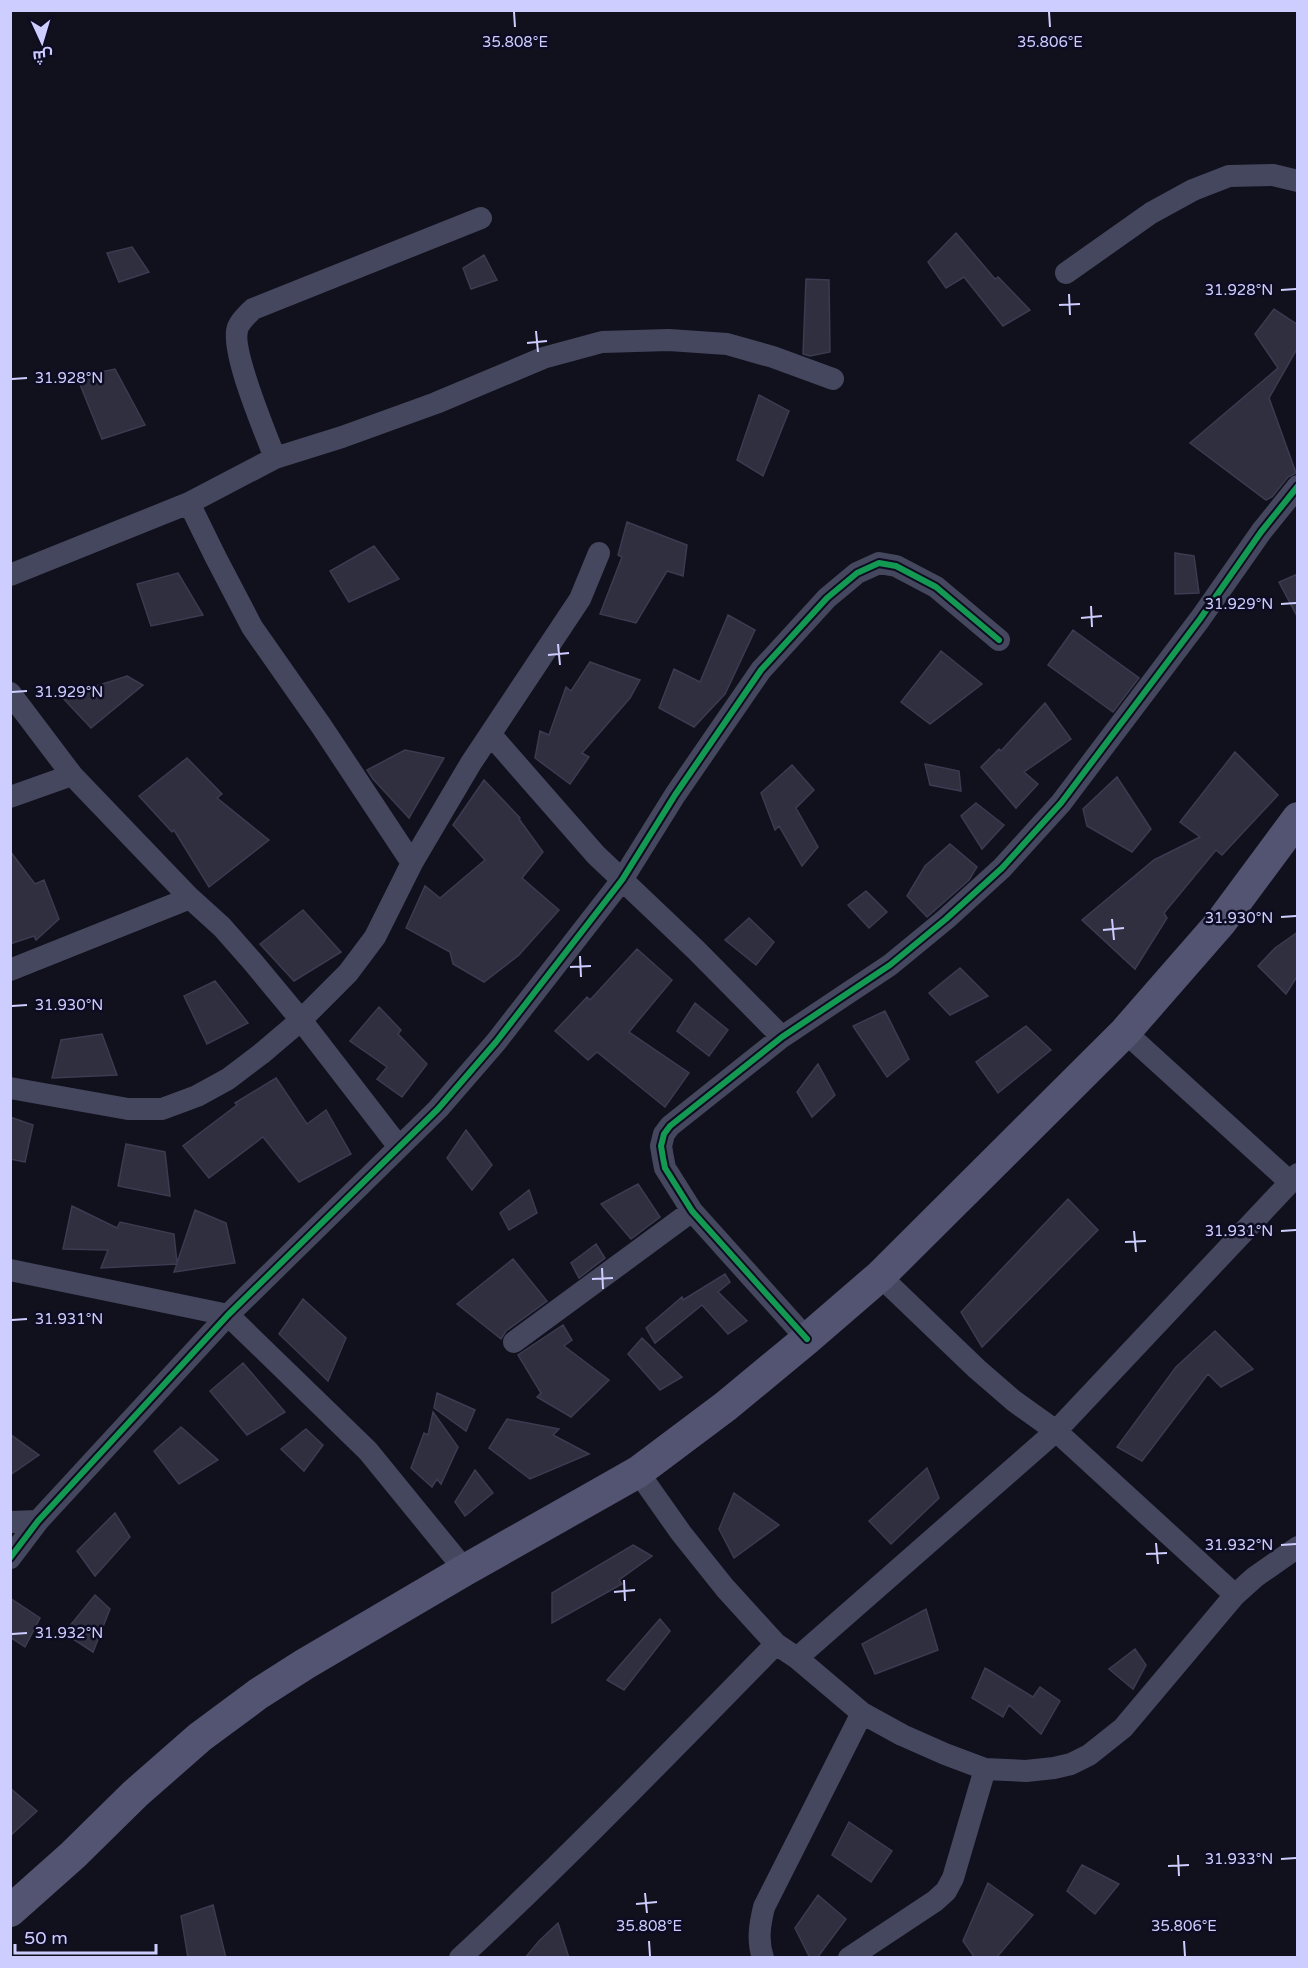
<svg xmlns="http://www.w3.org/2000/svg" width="1308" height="1968" viewBox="0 0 1308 1968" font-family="'Varela Round',Cairo,sans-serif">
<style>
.building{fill:#2f2f3f;stroke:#3b3b51;stroke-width:1.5}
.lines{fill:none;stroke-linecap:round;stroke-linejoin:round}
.minor{stroke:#45475e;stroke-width:22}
.secondary{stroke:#525471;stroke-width:32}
.cycleway-casing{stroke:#0d0c22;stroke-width:10}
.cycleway{stroke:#139951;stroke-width:6}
.ticks{fill:none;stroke:#cdcdff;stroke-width:2}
.ticks-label{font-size:15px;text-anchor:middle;fill:#cdcdff;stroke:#0d0c22;stroke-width:5;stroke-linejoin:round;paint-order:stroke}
</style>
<rect width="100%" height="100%" fill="#11111d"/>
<path class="building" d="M956,233L995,279L998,277L1030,310L1003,326L964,277L946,288L928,262Z
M132,247L149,272L119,282L107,253Z
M484,255L497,280L471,289L463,268Z
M806,279L829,280L830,352L810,356L803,354Z
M1274,309L1298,325V347L1269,398L1296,473L1288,477L1272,497L1266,500L1190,443L1278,368L1255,334Z
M115,369L145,425L102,439L77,377Z
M759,395L789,411L763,476L737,460Z
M627,522L687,545L683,576L667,571L636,623L600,614L622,557L618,555Z
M374,546L399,579L349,602L330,571Z
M1175,553L1194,556L1199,593L1175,594Z
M178,573L203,615L151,626L137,584Z
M1298,574V618L1279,582Z
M728,615L755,630L725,694L694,727L659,708L674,669L700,682Z
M1073,630L1139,678L1113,712L1048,665Z
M941,651L982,684L930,724L901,702Z
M590,662L640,680L630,698L582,753L589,757L570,784L535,758L540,731L549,735L566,687L571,691Z
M127,676L143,685L91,728L62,697Z
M1045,703L1071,739L1024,772L1038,784L1016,808L981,767L999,749L1001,751Z
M405,750L444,758L409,818L373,779L367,770Z
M1235,752L1278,795L1222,855L1216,850L1164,913L1167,918L1135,969L1082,920L1154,860L1200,837L1180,822Z
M187,758L222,794L217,798L269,840L209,887L174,830L172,832L139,796Z
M925,764L959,771L961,791L930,785Z
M792,765L814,790L796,808L818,847L802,866L779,826L775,830L761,793Z
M1117,777L1151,829L1132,852L1087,826L1083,809Z
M484,780L520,818L519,819L543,852L522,878L559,910L519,955L484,982L453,964L450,952L406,928L425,886L440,898L485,860L453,825Z
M976,803L1004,825L982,849L961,816Z
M950,844L977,867L969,880L927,917L907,896L925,866Z
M10,851L35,884L44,880L59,919L36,940L34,936L10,944Z
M866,891L887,912L869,928L848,905Z
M303,910L341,952L294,981L260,944Z
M749,918L774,942L756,965L725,940Z
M1298,932V975L1286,994L1258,966L1275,948Z
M637,949L672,980L629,1032L689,1073L665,1107L597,1052L588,1060L555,1031L587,997L590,1000Z
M960,968L988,996L950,1015L929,993Z
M215,981L248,1023L207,1044L184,996Z
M695,1003L728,1030L709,1056L677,1031Z
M379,1007L401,1030L398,1034L427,1064L402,1097L377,1079L387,1067L350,1041Z
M885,1011L909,1059L887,1077L853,1026Z
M1026,1026L1051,1050L998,1093L976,1062Z
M102,1034L117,1075L52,1078L61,1040Z
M818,1064L835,1095L812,1117L797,1092Z
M276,1078L307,1124L326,1110L351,1154L299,1182L263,1137L209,1178L183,1146L237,1105L235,1103Z
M10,1117L33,1125L25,1162L10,1159Z
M466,1130L492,1165L472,1190L447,1158Z
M126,1144L165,1152L170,1196L118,1186Z
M638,1184L660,1217L631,1239L601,1204Z
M529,1190L537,1213L509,1230L500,1213Z
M1068,1199L1098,1230L982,1347L961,1312Z
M72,1206L117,1228L120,1222L174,1234L177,1263L195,1210L226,1223L235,1263L174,1272L177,1264L101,1268L108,1250L63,1249Z
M596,1244L605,1258L579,1278L571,1263Z
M513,1259L547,1301L506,1331L501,1339L457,1304Z
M725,1274L730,1282L718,1292L747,1321L728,1334L702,1305L655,1343L646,1328L682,1297L683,1300Z
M303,1299L346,1338L328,1381L279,1334Z
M563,1325L572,1340L564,1346L609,1380L571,1417L537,1397L541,1393L518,1355Z
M1215,1331L1253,1369L1221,1387L1208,1374L1142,1461L1117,1447L1176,1367Z
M642,1338L682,1377L660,1390L628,1354Z
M243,1363L285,1412L247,1435L210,1391Z
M437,1393L475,1410L466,1431L434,1408Z
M433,1412L458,1447L441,1484L437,1479L432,1487L411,1468L424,1433L428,1435Z
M507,1419L559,1429L553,1435L589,1454L530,1479L489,1448Z
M181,1427L218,1460L179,1484L154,1451Z
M306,1429L323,1445L304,1471L281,1449Z
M10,1434L39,1455L10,1475Z
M927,1468L939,1498L891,1544L869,1521Z
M475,1470L493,1493L465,1516L455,1502Z
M734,1493L779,1525L734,1558L719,1529Z
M115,1513L130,1537L95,1576L77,1551Z
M633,1545L652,1556L619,1580L622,1584L552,1623V1593Z
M95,1595L110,1609L93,1652L64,1633Z
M10,1598L40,1618L25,1647L10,1637Z
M926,1609L938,1650L875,1674L862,1644Z
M660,1619L670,1631L624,1690L607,1680Z
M1135,1649L1146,1665L1133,1689L1109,1669Z
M985,1668L1033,1697L1040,1687L1060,1701L1041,1734L1009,1705L1003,1717L972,1698Z
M10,1788L37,1811L10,1836Z
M849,1822L892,1851L871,1882L832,1855Z
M1082,1865L1119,1884L1095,1914L1067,1891Z
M988,1883L1033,1915L996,1958H975L963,1941Z
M818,1895L846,1919L817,1958H810L795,1928Z
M213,1905L226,1958H188L181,1916Z
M558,1923L569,1958H525L539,1941Z"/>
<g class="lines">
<path class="minor" d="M1066,273L1151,213L1193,190L1229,176L1273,175L1298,181
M275,458L342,437L436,403L543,358L602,342L669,340L727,344L773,357L833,379
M189,503L215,556L252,627L322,727L412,863
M10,575L189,503L275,458C266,434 229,348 238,327C241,320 248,314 253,309L481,218
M10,693L72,775L190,898L222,927L252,961L301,1020L399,1147
M491,735L596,855L696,950L782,1037
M10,797L72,775
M10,970L190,898
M1125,1032L1290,1182
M10,1088L128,1109H162L197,1096L228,1079L261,1054L301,1020L348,973L375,937L412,863L471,763L580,599L599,553
M10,1270L228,1315L368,1451L465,1570
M880,1276L977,1369L1014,1401L1056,1431L1235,1595
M807,1339L692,1211L665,1168L663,1158L661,1146L664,1134L670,1126L782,1037L890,965L946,919L1002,868L1061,803L1200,619L1261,532L1298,486
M514,1342L692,1211
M638,1472L681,1533L725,1588L776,1644L797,1658L862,1713L902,1735L945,1754L985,1769L1026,1771L1054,1768L1071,1764L1089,1755L1123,1728L1235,1595L1255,1577L1298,1547
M10,1522L38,1521
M10,1558L38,1521L228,1315L438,1109L496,1042L622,880L675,795L761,670L827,598L857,573L879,563L896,566L936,587L999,640
M797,1658L1056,1431L1298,1174
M460,1958C569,1857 672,1750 776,1644
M763,1958C757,1940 760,1924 764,1907L862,1713
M849,1958L935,1901L946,1891L953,1878L985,1769"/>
<path class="secondary" d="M10,1911L73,1855L135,1794L200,1737L258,1694L305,1664L465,1570L638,1472L726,1406L807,1339L880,1276L1125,1032L1221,922L1298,818"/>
<defs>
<path id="cycleway" d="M807,1339L692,1211L665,1168L663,1158L661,1146L664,1134L670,1126L782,1037L890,965L946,919L1002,868L1061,803L1200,619L1261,532L1298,486
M10,1558L38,1521L228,1315L438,1109L496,1042L622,880L675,795L761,670L827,598L857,573L879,563L896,566L936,587L999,640"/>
</defs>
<use href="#cycleway" class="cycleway-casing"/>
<use href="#cycleway" class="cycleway"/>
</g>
<path class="ticks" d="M514,12L515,27M1049,12L1050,27M1281,290L1296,289M1069,294L1070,315M1059,305L1080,304M536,331L538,352M527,343L547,341M12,379L27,378M1281,604L1296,603M1091,606L1092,627M1081,618L1102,616M558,644L560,665M548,655L569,653M12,692L27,691M1281,917L1296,916M1112,919L1114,940M1103,930L1124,928M580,956L581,977M570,967L591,966M12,1006L27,1005M1134,1231L1136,1252M1281,1231L1296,1230M1125,1242L1146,1241M602,1268L603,1289M592,1279L613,1278M12,1320L27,1319M1156,1543L1158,1564M1281,1545L1296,1544M1146,1554L1167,1553M624,1580L625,1601M614,1592L635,1590M12,1634L27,1633M1178,1855L1179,1876M1281,1859L1296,1858M1168,1866L1189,1865M645,1893L647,1913M636,1904L657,1902M649,1941L650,1956M1184,1941L1185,1956"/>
<g class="ticks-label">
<text x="515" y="47">35.808°E</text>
<text x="1050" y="47">35.806°E</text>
<text x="1239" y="295">31.928°N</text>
<text x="69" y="383">31.928°N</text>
<text x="1239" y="609">31.929°N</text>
<text x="69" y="697">31.929°N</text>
<text x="1239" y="923">31.930°N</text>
<text x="69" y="1010">31.930°N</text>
<text x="1239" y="1236">31.931°N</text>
<text x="69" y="1324">31.931°N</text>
<text x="1239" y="1550">31.932°N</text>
<text x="69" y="1638">31.932°N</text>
<text x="1239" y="1864">31.933°N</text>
<text x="649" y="1931">35.808°E</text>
<text x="1184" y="1931">35.806°E</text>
</g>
<rect width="1308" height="1968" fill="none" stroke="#cdcdff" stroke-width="24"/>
<g transform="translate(42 42) rotate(176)" stroke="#0d0c22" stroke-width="4.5" paint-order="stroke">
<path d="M0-4.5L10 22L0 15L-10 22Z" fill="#cdcdff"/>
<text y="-9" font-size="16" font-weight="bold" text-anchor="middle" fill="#cdcdff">ش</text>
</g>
<path d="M15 1944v9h141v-9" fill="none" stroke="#cdcdff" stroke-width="3"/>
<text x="24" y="1944" font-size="18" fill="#cdcdff" stroke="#0d0c22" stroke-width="4.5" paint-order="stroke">50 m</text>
</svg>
